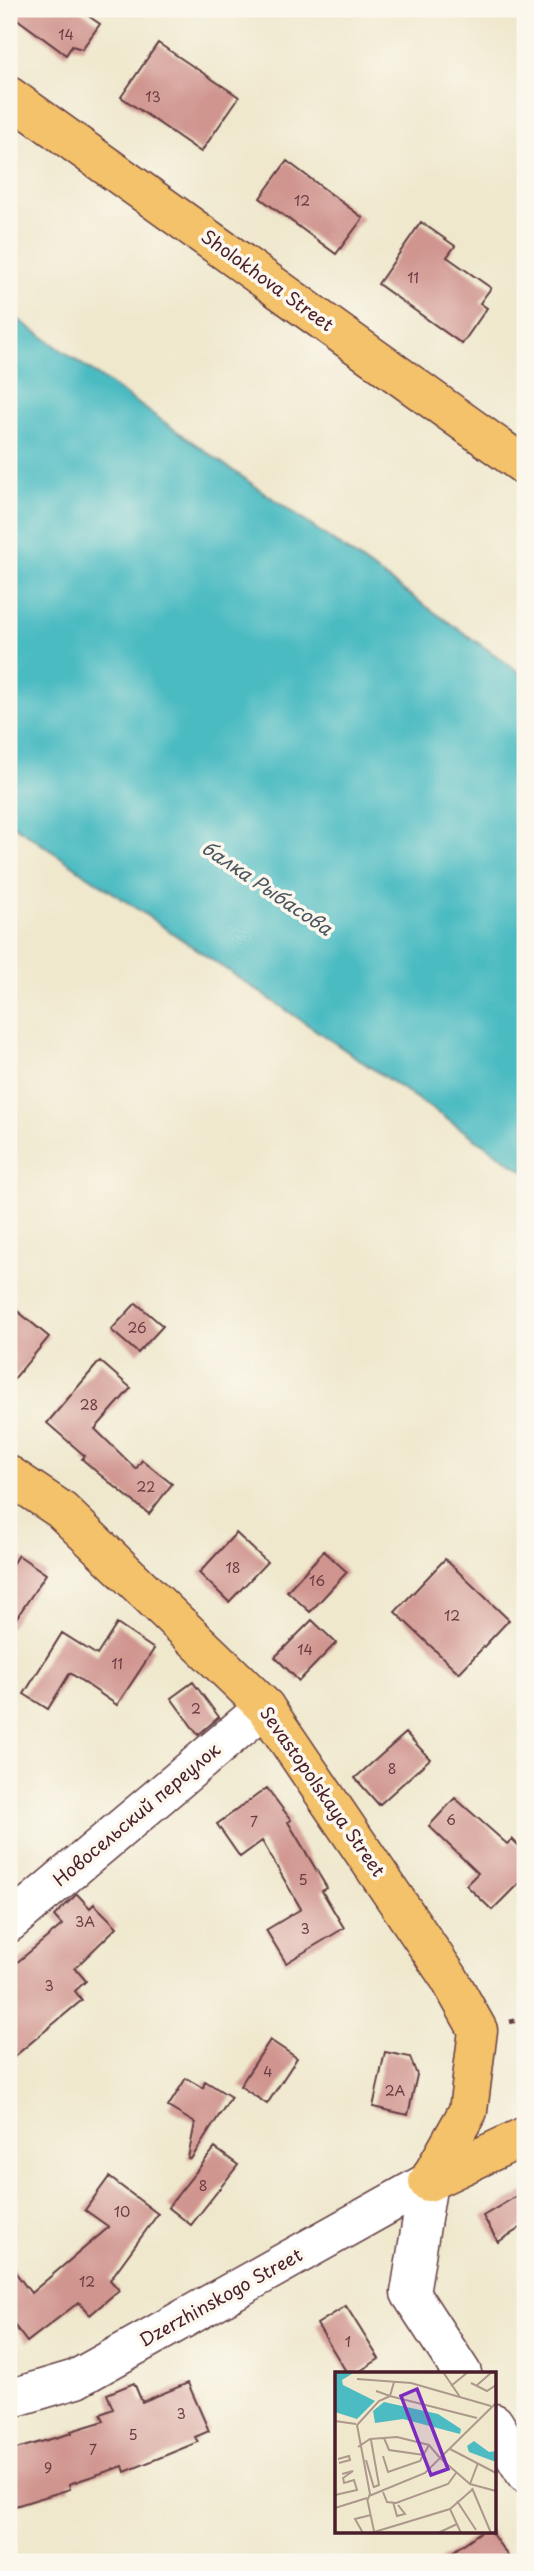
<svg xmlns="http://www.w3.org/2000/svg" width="534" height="2571" viewBox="0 0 534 2571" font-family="'Playpen Sans',sans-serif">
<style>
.water{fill:#4cbbc2;stroke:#4b6d76;stroke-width:2}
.building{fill:#d0958f}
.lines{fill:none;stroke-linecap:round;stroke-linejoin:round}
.minor-casing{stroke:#633d43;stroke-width:41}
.major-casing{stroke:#633d43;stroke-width:41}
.path{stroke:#633d43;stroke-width:4.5;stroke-dasharray:5 5;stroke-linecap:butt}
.minor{stroke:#fff;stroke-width:38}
.major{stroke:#f4c26a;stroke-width:38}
.labels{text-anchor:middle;stroke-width:7;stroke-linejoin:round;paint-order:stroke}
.number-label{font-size:14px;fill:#6c3c44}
.street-label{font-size:18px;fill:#4a1f2b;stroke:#fbf7ec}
.water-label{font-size:19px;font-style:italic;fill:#4b5660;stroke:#fbf7ec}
.inset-road{fill:none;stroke:#ad988c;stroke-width:2}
.view{fill:#7b2cbf;fill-opacity:0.15;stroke:#7b2cbf;stroke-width:3.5}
.inset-edge{fill:none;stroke:#4a1f2b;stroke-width:3.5}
</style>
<rect width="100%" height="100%" fill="#fbf7ec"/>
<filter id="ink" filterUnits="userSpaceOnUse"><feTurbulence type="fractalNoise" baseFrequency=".0143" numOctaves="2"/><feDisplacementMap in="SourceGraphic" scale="14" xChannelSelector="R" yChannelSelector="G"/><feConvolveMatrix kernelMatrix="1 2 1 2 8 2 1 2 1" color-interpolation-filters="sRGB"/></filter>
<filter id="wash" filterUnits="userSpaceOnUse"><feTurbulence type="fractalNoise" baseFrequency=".00686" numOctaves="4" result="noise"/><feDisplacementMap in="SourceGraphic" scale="28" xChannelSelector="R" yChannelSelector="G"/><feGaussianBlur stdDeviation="1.57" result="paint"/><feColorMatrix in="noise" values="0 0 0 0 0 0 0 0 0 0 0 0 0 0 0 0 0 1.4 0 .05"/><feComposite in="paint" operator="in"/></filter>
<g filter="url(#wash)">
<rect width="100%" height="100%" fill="#efe8cd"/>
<path class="water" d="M9,313L525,676V1172L9,822Z"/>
<g id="blocks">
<path class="building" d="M9,9H78L100,24L82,49L72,46L66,55L9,13Z
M158,43L239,97L201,152L121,97Z
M287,161L363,218L336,254L260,198Z
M421,222L455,246L447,257L491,288L480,303L487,308L462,344L378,284Z
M136,1303L163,1326L138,1353L111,1330Z
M9,1304L49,1337L9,1385Z
M100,1361L131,1388L95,1429L136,1469L142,1460L172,1484L149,1514L98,1473L82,1459L85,1456L47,1423Z
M236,1533L267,1562L229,1602L199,1573Z
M324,1551L347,1572L310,1612L287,1591Z
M18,1555L46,1574L9,1629V1569Z
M445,1559L509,1620L459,1673L395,1612Z
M312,1620L336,1643L299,1681L275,1657Z
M117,1624L154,1649L117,1705L70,1673L48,1709L24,1694L62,1633L97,1655Z
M193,1682L219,1717L198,1735L171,1698Z
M406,1733L430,1759L379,1805L355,1778Z
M267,1788L291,1820L288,1822L327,1888L322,1891L344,1928L286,1963L266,1930L301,1909L262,1841L240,1857L217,1824Z
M455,1798L507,1844L512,1839L525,1852V1877L492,1910L466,1885L478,1873L429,1826Z
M77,1894L90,1908L94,1904L117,1927L75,1968L86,1981L75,1991L82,2000L9,2061V1969L62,1925L54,1916Z
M270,2040L297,2058L267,2104L240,2086Z
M385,2052L410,2057L417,2075L408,2115L373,2107Z
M186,2078L203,2088L205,2081L231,2097L191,2159L188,2158L195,2123L168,2107Z
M215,2148L238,2165L191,2225L168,2207Z
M109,2177L158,2214L110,2280L119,2290L90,2315L79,2302L27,2342L9,2318V2264L31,2293L109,2227L85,2210Z
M525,2191V2225L498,2242L483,2216Z
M346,2306L379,2359L357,2373H347L317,2324Z
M134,2383L142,2402L188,2383L209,2431L195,2437L198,2442L125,2472L123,2466L69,2484L70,2489L9,2508V2451L72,2433L71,2431L104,2421L101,2414L113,2409L107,2394Z
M482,2531H490L512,2562H438Z"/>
</g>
</g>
<g filter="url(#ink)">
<use href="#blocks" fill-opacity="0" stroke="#633d43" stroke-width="2"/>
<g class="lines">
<defs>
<path id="minor" d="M9,1923L265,1707
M428,2182L410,2293L462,2373
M9,2399L76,2379L428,2182
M494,2423L525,2473"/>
<path id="major" d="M9,96L525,466
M9,1475L61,1510L265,1707L449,1978L478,2030L468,2111L428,2182
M428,2182L525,2136"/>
</defs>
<use href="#minor" class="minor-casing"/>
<use href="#major" class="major-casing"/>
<path class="path" d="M510,2022L525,2018"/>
<use href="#minor" class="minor"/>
<use href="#major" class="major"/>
</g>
</g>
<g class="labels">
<g class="number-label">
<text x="66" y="40">14</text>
<text x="153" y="102">13</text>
<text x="302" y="206">12</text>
<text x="413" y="283">11</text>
<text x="137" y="1333">26</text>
<text x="89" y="1410">28</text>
<text x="146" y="1492">22</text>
<text x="233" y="1573">18</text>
<text x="317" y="1586">16</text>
<text x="452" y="1621">12</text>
<text x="305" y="1655">14</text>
<text x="117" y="1669">11</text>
<text x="196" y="1714">2</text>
<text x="392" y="1774">8</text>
<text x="451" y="1825">6</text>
<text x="254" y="1827">7</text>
<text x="303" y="1885">5</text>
<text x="85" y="1927">3А</text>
<text x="305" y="1934">3</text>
<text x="49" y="1991">3</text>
<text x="268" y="2077">4</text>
<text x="395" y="2096">2А</text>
<text x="203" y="2191">8</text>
<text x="122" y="2217">10</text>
<text x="87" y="2287">12</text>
<text x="348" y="2347">1</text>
<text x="181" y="2419">3</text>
<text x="133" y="2440">5</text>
<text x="93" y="2455">7</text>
<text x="48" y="2473">9</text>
</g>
<g class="street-label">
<text transform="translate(267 281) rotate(36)" y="6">Sholokhova Street</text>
<text transform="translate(322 1792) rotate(55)" y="6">Sevastopolskaya Street</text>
<text transform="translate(137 1815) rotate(-40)" y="6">Новосельский переулок</text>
<text transform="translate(221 2298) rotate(-29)" y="6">Dzerzhinskogo Street</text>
</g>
<g class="water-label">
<text transform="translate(267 888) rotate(34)" y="7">балка Рыбасова</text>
</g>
</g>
<g transform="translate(335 2372)">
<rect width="161" height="161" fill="#efe8cd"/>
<path d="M0,0H20L7,8L8,13L40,29L22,47L0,40ZM49,30L103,42L126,57L125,62L68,47L40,51L38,39ZM139,69L154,80L161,79V90L134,80L132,74Z" fill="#4cbbc2"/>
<path class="inset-road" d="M108,0L125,25M22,7L76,11L156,34M136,11L152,19L161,13M116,14L133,0M141,14L157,0M41,19L55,24L59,10M0,49L21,52M49,66L54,78L89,83M36,68L44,113L39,115M23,75L35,67L62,65L94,73L105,86L161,31M115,77L161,101M48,84L53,100L85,89L94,73M3,87L14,84L15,88L4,91M31,88L39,116M7,102L18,99L8,106M135,112L143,91M137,116L156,161M48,120L52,130L61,131L113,112L121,101M0,123L22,118L19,108L9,111L8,105M34,124L90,101L105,86L135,112L161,119M32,126L39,159M32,129L35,122L22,53L44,29L55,24L142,46M122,129L141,158M58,130L62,144L70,142L63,133M0,136L32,126M115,137L126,161M28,161L20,147L36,143M36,161L115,137L138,117M103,161L122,152"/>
<path class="view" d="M82,17L113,97L96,103L66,24Z"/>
<rect width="161" height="161" class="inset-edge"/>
</g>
<rect width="534" height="2571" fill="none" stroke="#fbf7ec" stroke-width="35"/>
</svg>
